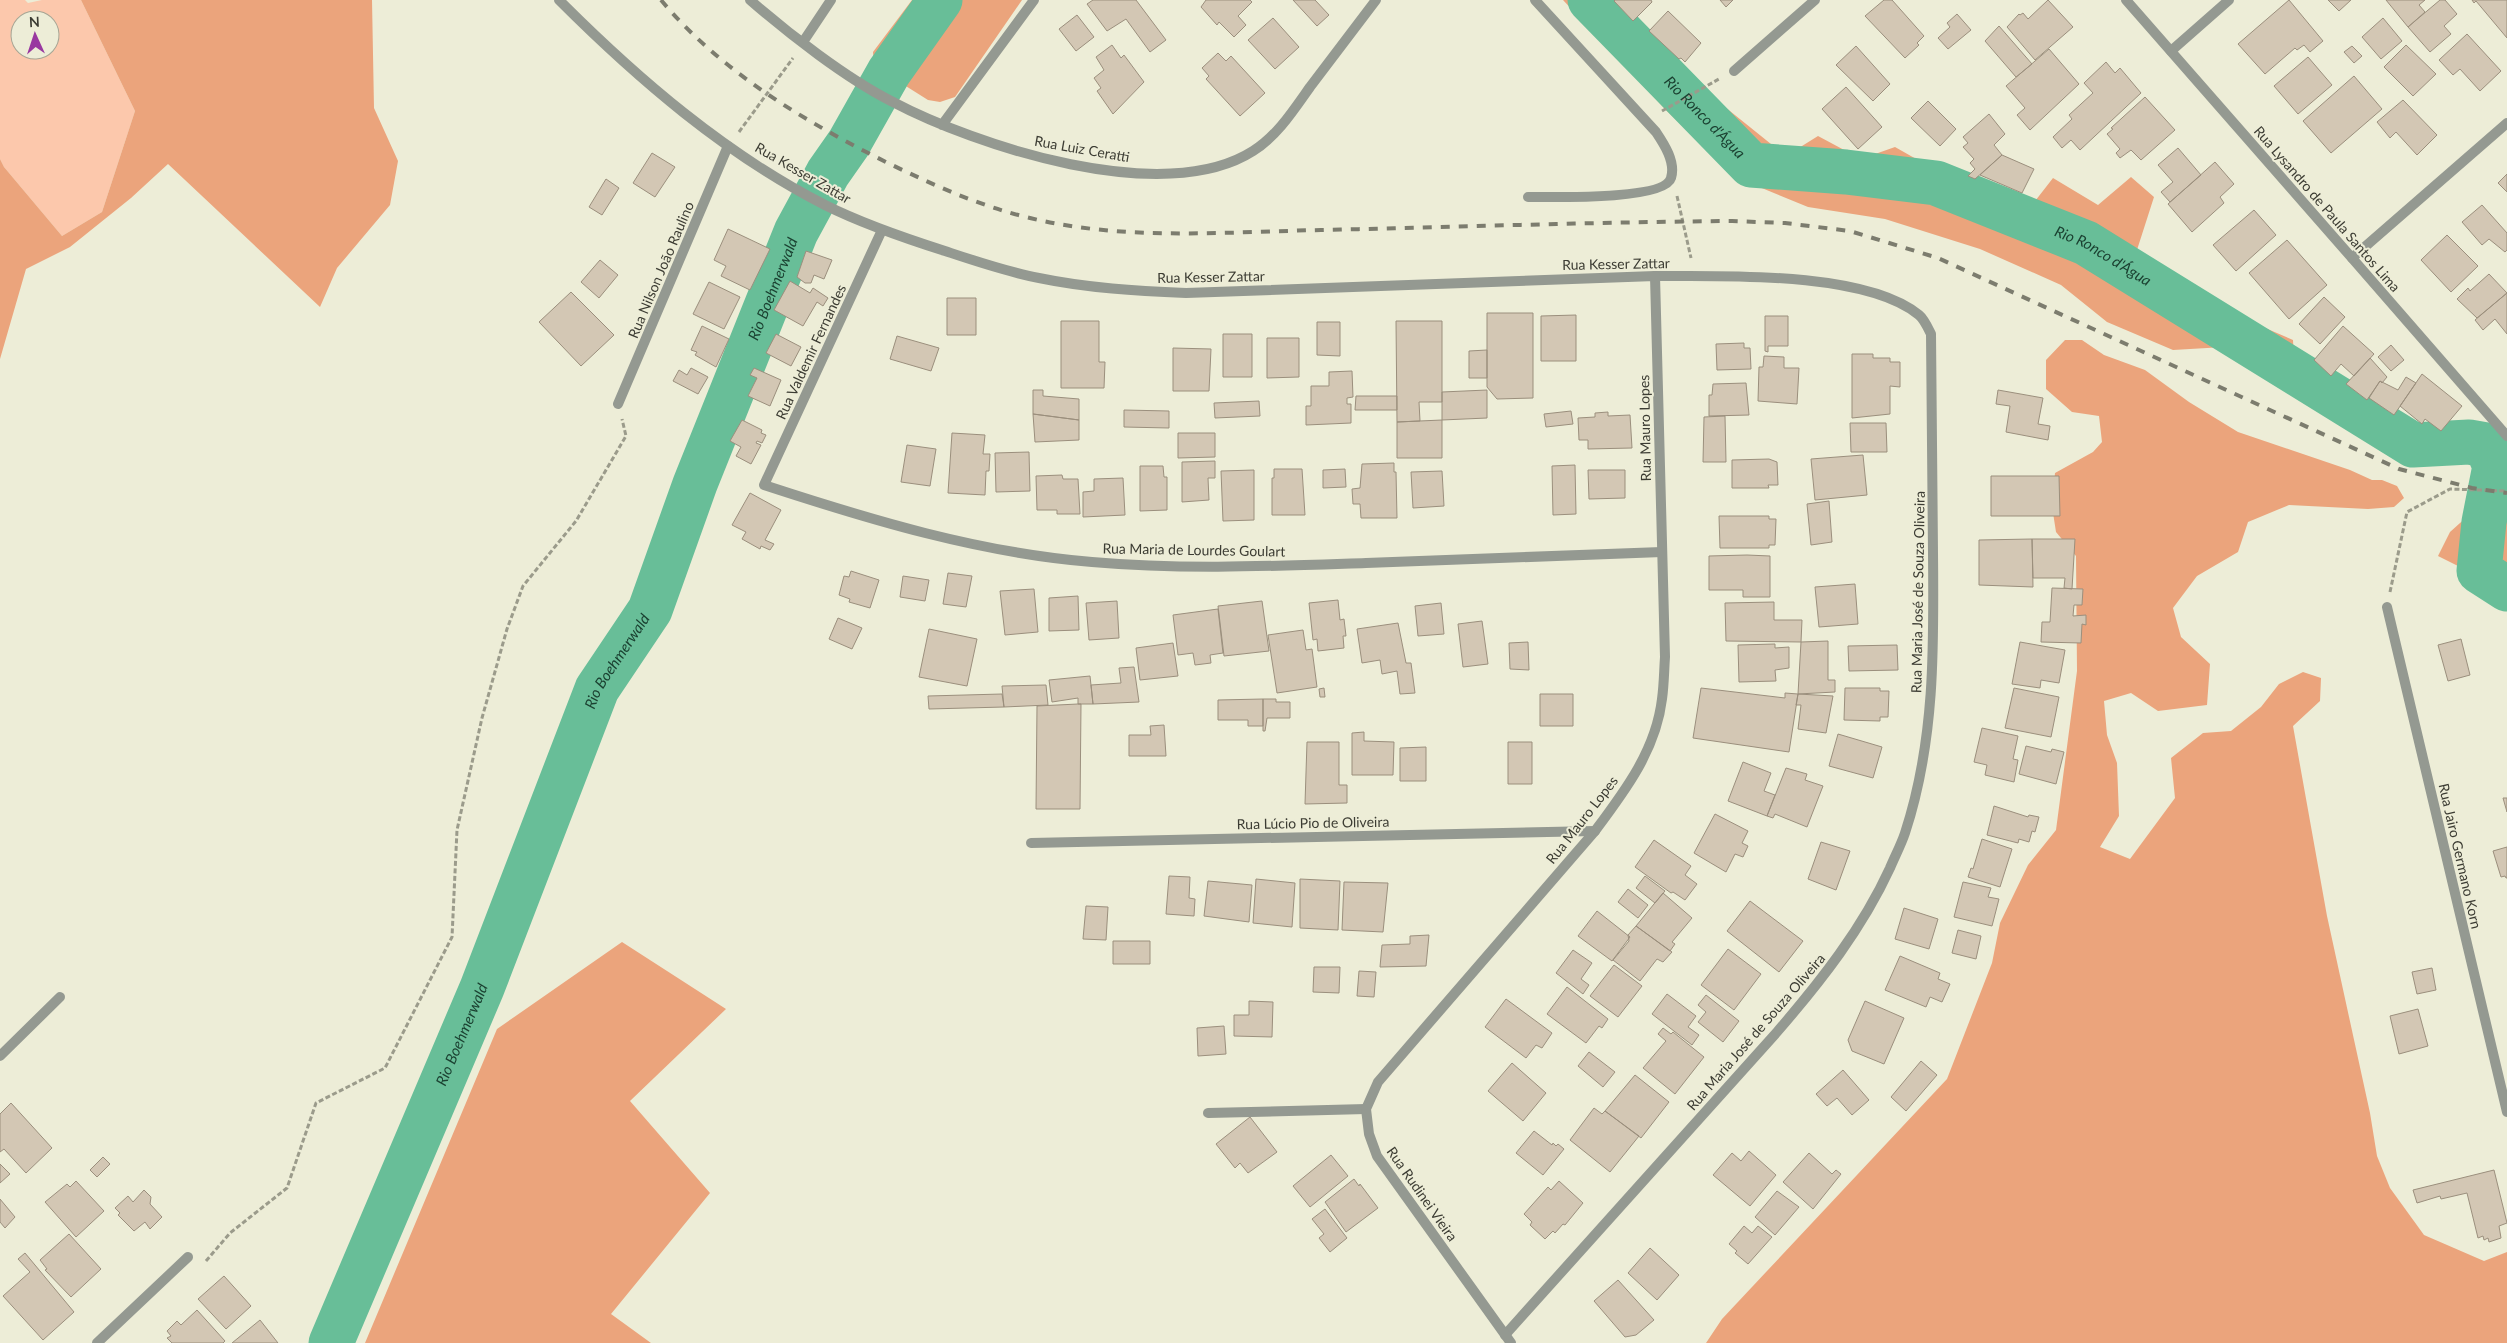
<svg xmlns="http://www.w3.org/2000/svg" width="2507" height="1343" viewBox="0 0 2507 1343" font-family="Lato,sans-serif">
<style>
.green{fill:#fcc8ac;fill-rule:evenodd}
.forest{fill:#eba47c}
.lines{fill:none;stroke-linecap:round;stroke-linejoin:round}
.stream{stroke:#5b977a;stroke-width:8}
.river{stroke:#68be98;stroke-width:45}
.building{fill:#d3c7b4;stroke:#9b8f7d}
.path{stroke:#9b9b8b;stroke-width:3;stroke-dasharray:5 2.5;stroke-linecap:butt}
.minor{stroke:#949991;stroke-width:10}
.tertiary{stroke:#949991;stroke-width:10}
.rail{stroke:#7c7c6e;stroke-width:4;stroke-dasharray:9 9;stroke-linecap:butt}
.labels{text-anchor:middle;stroke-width:4;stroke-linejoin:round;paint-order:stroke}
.street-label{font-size:14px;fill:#3c3c33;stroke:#ededd7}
.water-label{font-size:15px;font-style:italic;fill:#1b4131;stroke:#ededd7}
</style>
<rect width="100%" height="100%" fill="#ededd7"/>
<path class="green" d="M0,0H25L28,3L42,0H81L135,111L102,212L62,236L4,167L0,159ZM20,20H50V50H20Z"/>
<path class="forest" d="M81,0H372L374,108L398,161L390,205L337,268L320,307L168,164L131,198L70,247L26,269L0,359V159L4,167L62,236L102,212L135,111Z
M912,0H1022L955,97L940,102L928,100L874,66L873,52Z
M1563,0H1603L1654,50L1786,156L1818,136L1861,159L1895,147L1978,194L2028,210L2053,178L2098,205L2131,177L2154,197L2136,253L2169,283L2195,285L2216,307L2293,340L2294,359L2264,368L2224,347L2173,350L2107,322L2061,285L1980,249L1885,219L1808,207L1735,177L1666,110Z
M2065,340H2082L2104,355L2145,370L2189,402L2238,432L2350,470L2372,480H2382L2397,486L2404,498L2394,507L2368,509L2289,505L2248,522L2238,552L2197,576L2173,608L2181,637L2210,664L2207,705L2158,711L2131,693L2104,701L2107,735L2117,763L2119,816L2100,847L2130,859L2175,798L2171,758L2203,733L2231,731L2261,707L2279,684L2303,672L2321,678L2320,701L2293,726L2327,916L2370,1113L2377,1156L2390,1188L2424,1235L2484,1261L2507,1252V1343H1706L1722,1319L1947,1079L1992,963L2000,923L2028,865L2056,830L2077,671L2076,556L2056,532L2052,506L2055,473L2093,452L2102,442L2099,416L2072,412L2046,389V360Z
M2479,506L2507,510V569L2466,570L2438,556L2450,532Z
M622,942L726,1009L630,1101L710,1193L611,1314L651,1343H365L497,1029Z"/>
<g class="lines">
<path class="stream" d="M2495,466L2507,478"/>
<g class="river">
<path id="s1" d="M1590,0L1751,165L1846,172L1936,183L2086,243L2413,445L2469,442L2486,445L2495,466L2484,522L2479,571L2507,589"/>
<path id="s2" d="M331,1343L482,988L597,689L650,610L695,484L796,232L828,173L849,143L889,72L940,0"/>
</g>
</g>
<path class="building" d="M1093,0H1136L1166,40L1150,52L1126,19L1107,31L1087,4Z
M1206,0H1250L1252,2L1238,16L1246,25L1234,37L1219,22L1217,25L1201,7Z
M1293,0H1315L1329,15L1317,26Z
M1615,0H1651L1652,2L1633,21L1614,1Z
M1720,0H1733L1726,7Z
M1884,0H1892L1924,36L1917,43L1919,45L1905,58L1865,16Z
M2048,0L2073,27L2035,60L2007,27L2019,14L2020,15L2023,13L2028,19Z
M2289,0L2323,41L2310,52L2304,45L2297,50L2295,48L2265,74L2238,44Z
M2328,0H2351L2339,11Z
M2386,0H2425L2419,5L2425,12L2408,27Z
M2440,0H2445L2457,14L2444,26L2451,34L2430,52L2408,27Z
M2472,0H2507V38L2476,1L2474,3Z
M1668,11L1701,43L1685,62L1681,58L1679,59L1649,31Z
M1957,14L1971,30L1948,49L1938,38L1950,27L1947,23Z
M1077,15L1094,37L1076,51L1059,29Z
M1273,18L1299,47L1275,69L1248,40Z
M2383,18L2402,41L2381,59L2362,37Z
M1999,26L2032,64L2016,77L1985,41Z
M2467,34L2501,71L2480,91L2460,69L2453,75L2439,60Z
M1112,45L1121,58L1124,55L1144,82L1113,114L1097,91L1101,88L1094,78L1104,70L1096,57Z
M2406,45L2436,74L2413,96L2384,67Z
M1856,46L1890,84L1873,101L1836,65Z
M2352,46L2362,56L2354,63L2344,52Z
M2049,49L2079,84L2030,130L2017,115L2025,108L2006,86Z
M1218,53L1226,61L1231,56L1265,93L1240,116L1206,79L1209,76L1202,68Z
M2308,57L2332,85L2298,114L2274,86Z
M2106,62L2115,73L2120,68L2141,93L2080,150L2071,140L2062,148L2053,137L2072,119L2069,115L2093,93L2084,83Z
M2354,76L2382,109L2331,153L2303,121Z
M1846,87L1882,127L1858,149L1822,109Z
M2145,97L2175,130L2141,160L2131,150L2120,158L2116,153L2120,149L2107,134L2113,129L2111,128Z
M2403,100L2437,135L2417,155L2396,132L2390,138L2377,122Z
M1928,101L1956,129L1940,146L1911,118Z
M1989,114L2005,134L1994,145L2002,155L1975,179L1968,176L1975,169L1970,163L1974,159L1963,147L1968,143L1963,137Z
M2178,148L2201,175L2170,202L2161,192L2173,182L2158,165Z
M652,153L675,167L655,197L633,183Z
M2002,155L2034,169L2022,193L1980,175Z
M2215,162L2234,184L2220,197L2224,203L2192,232L2168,204Z
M2507,174V192L2498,183Z
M606,179L619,188L602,215L589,207Z
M2482,205L2507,233V250L2505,252L2489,239L2482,245L2462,222Z
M2254,210L2276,235L2236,271L2213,245Z
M728,229L770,249L750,290L721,276L726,266L714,260Z
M2447,235L2478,266L2451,292L2421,260Z
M2287,240L2327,285L2289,319L2249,273Z
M806,251L832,260L824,279L814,275L811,283H805L797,277Z
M600,260L618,275L599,298L581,282Z
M2489,274L2507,293L2477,318L2457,299L2468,288L2470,291Z
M790,281L810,293L813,288L828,298L823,306L817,302L803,326L774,310Z
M709,282L740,297L724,329L693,314Z
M571,292L614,335L581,366L539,322Z
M2507,293V334L2495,319L2483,330L2475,320Z
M2324,297L2345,317L2320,344L2299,324Z
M947,298H976V335H947Z
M1487,313H1533V398L1497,399L1487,387Z
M1576,315V361H1541V316Z
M1765,316H1788V346H1768V352L1765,351Z
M1061,321H1099V362H1105L1104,388H1061Z
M1396,321H1442V402H1419L1420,421L1397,422Z
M1317,322H1340V356L1317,355Z
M702,326L729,339L716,367L695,355L697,352L691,350Z
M2343,326L2374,354L2354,376L2341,364L2331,376L2314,360Z
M776,334L801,347L791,366L766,353Z
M1223,334H1252V377H1223Z
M897,336L939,348L931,371L890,359Z
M1267,338H1299V377L1267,378Z
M1744,343V348H1750L1751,369L1717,370L1716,344Z
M2391,345L2404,360L2391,371L2378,357Z
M1173,348L1211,349L1209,391H1173Z
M1487,350V378H1469V351Z
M1852,354H1873V358H1890V362H1900V387L1890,386V414L1852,418Z
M1764,356L1784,357V368H1799L1797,404L1758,401L1759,367H1763Z
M2370,358L2387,377L2382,383L2380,381L2367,400L2346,384Z
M691,368L708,377L698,394L673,381L679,370L687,375Z
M754,368L781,380L770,406L748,396L757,378L750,375Z
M1352,371L1353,397L1347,398V404H1351V423L1306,425V406H1311V386H1329V372Z
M2422,374L2462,406L2441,431L2425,419L2422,424L2400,406Z
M2406,377L2416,383L2394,415L2369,398L2380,381L2398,390Z
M1746,383L1749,415L1709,416V395H1712L1713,384Z
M1033,390H1043V396L1079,399V420L1033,414Z
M1487,390V418L1442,420V392Z
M1998,390L2043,398L2038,424L2050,426L2048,440L2006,432L2010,406L1996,404Z
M1356,396H1397V410H1355Z
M1259,401L1260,416L1215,418L1214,403Z
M1124,410L1169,411V428L1124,427Z
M1571,411L1573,424L1546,427L1544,414Z
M1608,412V416L1630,415L1632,448L1588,449V440H1579L1578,418L1595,417V413Z
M1033,414L1079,420V440L1035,442Z
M1725,416L1726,462H1703L1704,417Z
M742,420L762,430L761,433L766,435L762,443L757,441L756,443L761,445L751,464L736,456L741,447L730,441Z
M1442,420V458H1397V422Z
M1850,423H1886L1887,452H1851Z
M952,433L985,435L983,454H990L989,471H986L985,495L948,493Z
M1178,433H1215V457L1178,458Z
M907,445L936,449L930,486L901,482Z
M1029,452L1030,491L996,492L995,453Z
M1863,455L1867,495L1815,500L1811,459Z
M1769,459L1777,462L1778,485H1768L1769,488H1732V460Z
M1215,461V478H1208L1209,500L1182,502V462Z
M1394,463V472H1396L1397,518H1361L1360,504H1353L1352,489L1360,488L1362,464Z
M1575,465L1576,514L1553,515L1552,466Z
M1140,466H1163L1164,477H1167V510L1140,511Z
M1274,469H1302L1305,515H1272V478H1274Z
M1345,469L1346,487L1323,488V470Z
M1254,470V520L1223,521L1221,471Z
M1588,470H1625V498L1589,499Z
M1442,471L1444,506L1413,508L1411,472Z
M1062,475L1063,479H1078L1080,514H1057V510H1037L1036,476Z
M1991,476H2059L2060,516H1991Z
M1123,478L1125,515L1083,517V492L1094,491V479Z
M750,493L781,510L765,540L774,544L770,550L761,546L760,549L742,539L746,532L732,525Z
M1829,501L1832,542L1811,545L1807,504Z
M1719,516H1769V519H1776L1775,545H1769V548H1720Z
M2032,539H2075L2072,589L2064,588L2065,578H2033Z
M2032,539L2033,587L1979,585V540Z
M1747,555L1770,556V597H1743V590H1709V556Z
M851,571L879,580L870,608L849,602L850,599L839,595L844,576L849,577Z
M948,573L972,576L966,607L943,604Z
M903,576L929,580L925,601L900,597Z
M1855,584L1858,624L1819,627L1815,587Z
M2052,588L2083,589L2082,605H2074L2073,616L2086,615V625L2082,624L2081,643L2041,642L2042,622H2050Z
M1034,589L1038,632L1005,635L1000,591Z
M1078,596L1079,630L1049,631V598Z
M1338,600L1340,620L1344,619L1346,636H1343L1344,648L1318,651L1317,639L1313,640L1309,603Z
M1117,601L1119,638L1089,640L1086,603Z
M1262,601L1269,651L1224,656L1218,606Z
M1774,602V620H1802L1801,642L1726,641L1725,603Z
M1441,603L1444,634L1418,636L1415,606Z
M1218,609L1223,653L1210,655L1211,663L1195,665L1193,653L1178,655L1173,615Z
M838,618L862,628L852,649L829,639Z
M1482,621L1488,664L1463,667L1458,624Z
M1398,623L1406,663H1411L1415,693L1400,694L1397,671L1382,674L1380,660L1362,663L1357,629Z
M929,629L977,639L967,686L919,677Z
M1303,630L1306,650L1312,649L1317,687L1277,693L1268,635Z
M2461,639L2470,675L2448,681L2438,645Z
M1828,641V680H1835V692L1798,694L1801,642Z
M1528,642L1529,670L1510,669L1509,643Z
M2020,642L2065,650L2059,683L2041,680L2040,688L2012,684Z
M1173,643L1178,676L1140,680L1136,648Z
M1775,644V648L1789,647V668L1775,670L1776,681L1739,682L1738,645Z
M1897,645L1898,670L1849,671L1848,646Z
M1134,667L1139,702L1093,704L1091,685L1121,683L1119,668Z
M1090,676L1093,704H1078V698L1052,702L1049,680Z
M1046,685L1048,705L1004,707L1002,686Z
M1324,688L1325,697H1320L1319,689Z
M1701,688L1785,698V693L1798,694L1789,752L1693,738Z
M1845,688H1880V691H1889L1888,717H1880V721L1844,720Z
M2014,688L2059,697L2051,737L2005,728Z
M1002,694L1004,707L929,709L928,696Z
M1540,694H1573V726H1540Z
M1798,694L1833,696L1826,733L1798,729L1801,705H1796Z
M1263,699V726H1248V720H1218V700Z
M1263,699H1276V702H1290V718H1267L1265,731H1263Z
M1078,704H1081L1080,809H1036L1037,706Z
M1164,725L1166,756H1129V735H1151L1150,726Z
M1982,728L2018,736L2013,759L2018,760L2014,782L1985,775L1987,765L1974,762Z
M1364,732V741L1394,742L1393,775H1352V733Z
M1838,734L1882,747L1873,778L1829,766Z
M1307,742H1339V785H1347V803L1305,804Z
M1508,742H1532V784H1508Z
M2026,746L2051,752L2052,749L2064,752L2056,784L2019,774Z
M1426,747V781H1400V748Z
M1743,762L1771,773L1764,791L1775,795L1767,816L1728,801Z
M1786,768L1807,774L1805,780L1823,786L1807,827L1775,814L1773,818L1767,816Z
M2503,798H2507V812Z
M1994,806L2028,817L2029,815L2039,817L2035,832L2032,831L2029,842L2019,839L2018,843L1987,835Z
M1715,814L1748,831L1742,843L1748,846L1743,857L1735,854L1726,872L1694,853Z
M1982,839L2012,849L2000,887L1968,877L1971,868L1973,869Z
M1654,840L1691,866L1685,875L1697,884L1685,900L1673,892L1671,893L1635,867Z
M1821,842L1850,851L1836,890L1808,879Z
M2507,847V878H2506L2505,876L2501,877L2493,851Z
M1169,876L1190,877L1189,898L1195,899L1194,916L1166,914Z
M1645,876L1665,891L1655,903L1636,888Z
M1256,879L1295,883L1292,927L1253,923Z
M1300,879L1340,881L1338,930L1300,928Z
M1208,881L1252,885L1249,922L1204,916Z
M1344,882L1388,883L1383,932L1342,930Z
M1963,882L1991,888L1988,897L1999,899L1992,926L1954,917Z
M1628,889L1648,905L1638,918L1618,902Z
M1663,893L1692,918L1672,942L1675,944L1670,951L1636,926Z
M1750,901L1803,941L1779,972L1727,931Z
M1086,906L1108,907L1106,940L1083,939Z
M1904,908L1938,919L1929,949L1895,939Z
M1597,911L1630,937L1612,961L1578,936Z
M1636,926L1672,952L1663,962L1657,959L1640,981L1613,960L1629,941L1628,935Z
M1958,930L1981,936L1976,959L1952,953Z
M1429,935L1426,966L1380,967L1382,945L1410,944V936Z
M1113,941H1150V964H1113Z
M1728,949L1761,974L1734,1010L1701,985Z
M1573,950L1592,963L1581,979L1589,985L1583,994L1556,973Z
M1900,956L1940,973L1938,979L1950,984L1942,1002L1930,997L1926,1007L1885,990Z
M1614,965L1642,986L1618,1017L1590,996Z
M1314,967H1340L1339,993L1313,992Z
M2432,968L2436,990L2417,994L2412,972Z
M1359,971L1376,972L1374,997L1357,996Z
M1567,987L1608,1019L1602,1028L1599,1026L1586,1043L1547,1014Z
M1667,994L1696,1016L1688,1027L1699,1035L1692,1045L1652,1014Z
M1706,995L1739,1021L1723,1042L1698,1022L1706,1012L1698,1005Z
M1506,999L1552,1033L1542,1048L1536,1045L1526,1058L1485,1027Z
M1249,1001L1273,1002L1272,1037L1234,1036V1015H1249Z
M1865,1001L1904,1018L1884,1064L1852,1051L1848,1040Z
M2418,1009L2428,1046L2399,1054L2390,1016Z
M1224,1026L1226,1054L1198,1056L1197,1028Z
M1663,1028L1671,1034L1673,1032L1704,1057L1675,1094L1643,1068L1666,1041L1658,1034Z
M1589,1052L1615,1072L1603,1087L1578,1066Z
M1921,1061L1937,1075L1906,1111L1891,1097Z
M1512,1063L1546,1093L1523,1121L1488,1091Z
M1843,1070L1869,1100L1852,1115L1837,1098L1827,1106L1816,1094Z
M1635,1075L1669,1102L1641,1138L1605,1111Z
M11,1103L52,1148L26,1173L4,1149L0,1152V1114Z
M1594,1108L1602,1114L1605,1111L1639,1136L1610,1172L1570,1140Z
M1250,1117L1277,1152L1248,1173L1240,1163L1235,1168L1216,1144Z
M1534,1131L1552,1145L1553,1143L1556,1146L1558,1144L1564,1149L1543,1175L1516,1153Z
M1749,1151L1776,1175L1750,1206L1713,1175L1732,1153L1741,1161Z
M1809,1153L1832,1174L1836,1170L1841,1174L1813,1209L1783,1182Z
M1331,1155L1348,1176L1310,1207L1293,1186Z
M103,1157L110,1164L97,1177L90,1170Z
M0,1164L10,1174L0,1183Z
M2494,1170L2507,1223L2499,1226L2501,1238L2489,1242L2488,1238L2484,1240L2483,1236L2478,1238L2467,1193L2441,1199L2440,1196L2417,1203L2413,1190Z
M1354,1179L1359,1186L1360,1184L1378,1208L1346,1232L1325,1202Z
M76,1181L104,1211L76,1237L45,1202L67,1184L70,1187Z
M1559,1181L1583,1203L1565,1225L1563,1224L1555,1233L1553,1231L1545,1239L1530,1225L1532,1222L1524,1214L1548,1187L1551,1190Z
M144,1190L151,1197L150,1204L162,1217L150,1229L145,1222L134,1231L118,1215L120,1213L115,1208L128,1196L133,1202Z
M1777,1191L1799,1207L1775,1235L1755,1217Z
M0,1199L15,1217L5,1228L0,1222Z
M1325,1209L1347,1238L1330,1252L1319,1238L1324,1234L1312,1219Z
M1744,1226L1752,1233L1758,1226L1772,1237L1748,1264L1735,1253L1737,1251L1729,1244Z
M69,1234L101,1269L71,1297L45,1270L47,1269L40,1260Z
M1650,1248L1679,1275L1657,1300L1628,1273Z
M25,1253L74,1312L43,1340L3,1296L30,1272L18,1259Z
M224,1276L251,1306L226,1329L198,1299Z
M1618,1280L1654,1320L1636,1335L1625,1337L1594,1301Z
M197,1310L225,1341L223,1343H172L167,1338L171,1336L167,1331L177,1321L181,1325Z
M260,1320L278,1343H232Z"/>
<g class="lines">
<path class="path" d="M1662,111L1719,79
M739,132L793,58
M1677,196L1691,258
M2390,592L2407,512L2450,489L2507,491
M206,1261L230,1233L287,1188L316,1103L385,1068L452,937L457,830L482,718L507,629L523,586L576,521L626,436L622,419"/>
<path class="minor" d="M750,0C789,34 846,78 891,101C976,146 1164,208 1253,151C1277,136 1293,111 1310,87C1332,58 1354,29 1376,0
M803,42L831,0
M2171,51L2229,0
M1734,71L1815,0
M942,125L1034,0
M1528,197C1551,197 1665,200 1671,178C1676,162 1664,144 1656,132L1535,0
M882,230L764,485C871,520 980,553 1092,562C1183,570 1274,566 1366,563C1464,559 1563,556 1662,552
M2352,258L2507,436
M618,404L728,146
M2387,607L2507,1112
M1031,843L1595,831
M0,1056L60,997
M1208,1113L1366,1109
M1505,1335L1777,1032C1821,981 1862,929 1890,868C1895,856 1901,845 1905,833C1935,742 1934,647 1933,553C1932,480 1932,407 1931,334C1928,328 1924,319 1919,315C1866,271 1723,276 1655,276
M97,1343L188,1257"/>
<path class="tertiary" d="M559,0C638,79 725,154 825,205C863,224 904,238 945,251C975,261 1007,272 1039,278C1087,288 1137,291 1186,293L1655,276L1665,657C1664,671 1664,685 1662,699C1656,750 1625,791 1595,831L1378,1082L1366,1109L1369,1134L1377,1156L1511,1343
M2126,0L2352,258L2507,123"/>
<path class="rail" d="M661,0C722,73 807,123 892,165C938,187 980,206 1030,218C1124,241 1225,232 1321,230C1458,227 1595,222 1732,221L1785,223L1850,231L1938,258L2399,469L2472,488L2507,493"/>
</g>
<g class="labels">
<g class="street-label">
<text transform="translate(1082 149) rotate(10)" y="5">Rua Luiz Ceratti</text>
<text transform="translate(803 173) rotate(30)" y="5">Rua Kesser Zattar</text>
<text transform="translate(2327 209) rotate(49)" y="5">Rua Lysandro de Paula Santos Lima</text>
<text transform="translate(1616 264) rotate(-1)" y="5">Rua Kesser Zattar</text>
<text transform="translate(661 270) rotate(-67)" y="5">Rua Nilson João Raulino</text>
<text transform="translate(1211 277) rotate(-1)" y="5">Rua Kesser Zattar</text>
<text transform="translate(811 352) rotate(-65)" y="5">Rua Valdemir Fernandes</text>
<text transform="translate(1645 428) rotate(-91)" y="5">Rua Mauro Lopes</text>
<text transform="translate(1194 550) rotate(1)" y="5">Rua Maria de Lourdes Goulart</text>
<text transform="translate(1918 592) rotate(-89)" y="5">Rua Maria José de Souza Oliveira</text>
<text transform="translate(1582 820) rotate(-52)" y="5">Rua Mauro Lopes</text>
<text transform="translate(1313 823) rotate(-1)" y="5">Rua Lúcio Pio de Oliveira</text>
<text transform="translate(2460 856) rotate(77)" y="5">Rua Jairo Germano Korn</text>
<text transform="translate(1756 1032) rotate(-49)" y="5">Rua Maria José de Souza Oliveira</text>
<text transform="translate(1422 1194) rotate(55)" y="5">Rua Rudinei Vieira</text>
</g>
<g class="water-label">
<text dy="5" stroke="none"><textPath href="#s1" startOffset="164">Rio Ronco d'Água</textPath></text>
<text dy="5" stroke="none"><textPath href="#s1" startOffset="599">Rio Ronco d'Água</textPath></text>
<text dy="5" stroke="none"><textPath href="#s2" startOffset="1145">Rio Boehmerwald</textPath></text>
<text dy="5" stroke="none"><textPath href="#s2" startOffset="740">Rio Boehmerwald</textPath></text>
<text dy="5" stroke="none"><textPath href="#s2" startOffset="335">Rio Boehmerwald</textPath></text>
</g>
</g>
<g transform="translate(35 35) rotate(357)"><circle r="24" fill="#ededd7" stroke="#a6a695"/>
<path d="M0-4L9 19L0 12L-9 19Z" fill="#9938a0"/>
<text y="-8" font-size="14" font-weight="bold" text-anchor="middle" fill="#3c3c33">N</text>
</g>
</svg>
